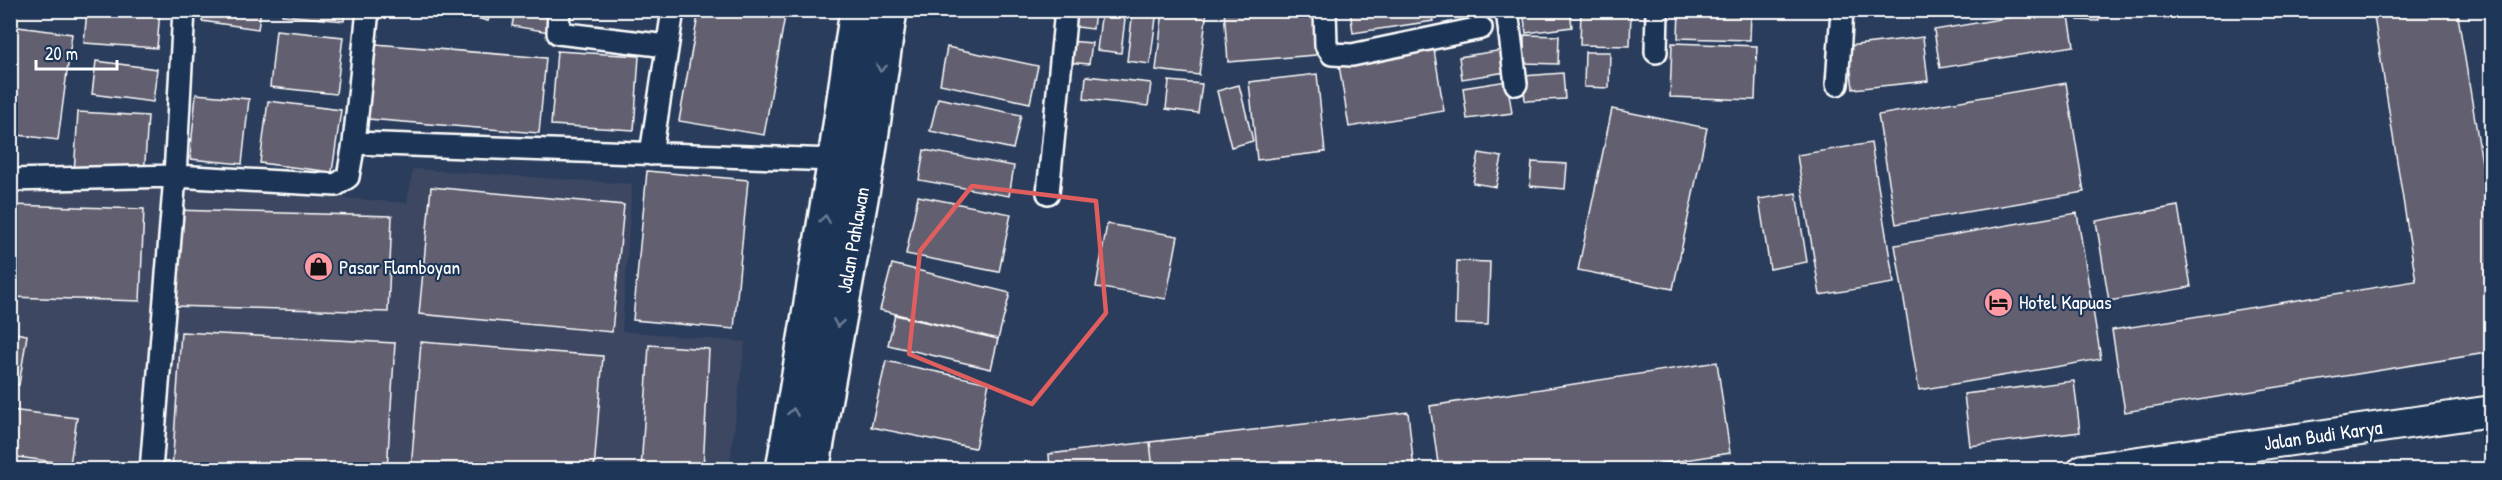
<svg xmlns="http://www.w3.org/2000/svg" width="2502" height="480" viewBox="0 0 2502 480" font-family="'Patrick Hand',sans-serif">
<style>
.built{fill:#3c4762}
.building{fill:#625e6f;stroke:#fff;stroke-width:1.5}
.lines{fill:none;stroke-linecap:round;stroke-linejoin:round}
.street-casing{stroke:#fff;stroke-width:26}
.secondary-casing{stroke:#fff;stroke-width:34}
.highway-casing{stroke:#fff;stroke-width:38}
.street{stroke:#1d3557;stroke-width:21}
.secondary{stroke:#1d3557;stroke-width:30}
.highway{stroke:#1d3557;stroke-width:33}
.oneway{stroke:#6c7c92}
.marked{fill:none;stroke:#e05e5e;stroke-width:4.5;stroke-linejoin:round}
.labels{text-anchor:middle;stroke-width:4.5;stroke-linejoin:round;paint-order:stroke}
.street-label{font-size:20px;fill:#fff;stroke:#1d3557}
.poi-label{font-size:20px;fill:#fff;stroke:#1d3557;text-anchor:start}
</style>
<rect width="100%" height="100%" fill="#2b3d5c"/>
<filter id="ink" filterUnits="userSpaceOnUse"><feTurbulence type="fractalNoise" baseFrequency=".0167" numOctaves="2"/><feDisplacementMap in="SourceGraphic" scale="12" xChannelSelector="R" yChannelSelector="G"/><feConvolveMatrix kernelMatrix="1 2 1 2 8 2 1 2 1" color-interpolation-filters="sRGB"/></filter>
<g filter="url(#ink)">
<path class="built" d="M413,169L632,184L622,331L745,342L729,469H11L10,191L210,188L407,203Z"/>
<path class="building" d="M87,10H160L157,48L84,43Z
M204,10H261L258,29L202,21Z
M283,10H345L344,21L282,15Z
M471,10H491L488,21L469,16Z
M515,10H552L549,32L512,26Z
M699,10H786L764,135L679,121Z
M1070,10H1095L1093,29L1069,26Z
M1102,10H1126L1121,53L1097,50Z
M1133,10H1157L1150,64L1127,61Z
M1163,10H1207L1199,75L1156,70Z
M1224,10H1313L1316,55L1228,62Z
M1350,10H1431L1433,21L1353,33Z
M1458,10H1483L1458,14Z
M1523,10H1570L1572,27L1526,33Z
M1581,10H1631L1630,46L1580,45Z
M1679,10L1751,12L1750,40L1678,38Z
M2055,10H2068L2074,46L1940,68L1934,30Z
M2079,10H2099V21L2078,20Z
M2373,10H2457L2492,224V352L2125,412L2112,330L2416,281Z
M10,26L72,34L58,140L10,134Z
M276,30L343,37L336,94L270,87Z
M1524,35L1559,36L1558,64L1524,63Z
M1923,37L1928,81L1853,89L1848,46Z
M1068,41L1092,43L1089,64L1066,62Z
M1672,43L1757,46L1755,100L1670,97Z
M375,44L546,58L539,133L368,119Z
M947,47L1038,66L1030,103L940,84Z
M1434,50L1444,111L1349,127L1339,65Z
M1503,50L1506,72L1462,79L1459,57Z
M557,51L639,56L634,130L551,125Z
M1585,52H1610L1609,88L1584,87Z
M96,61L157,69L153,102L92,94Z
M1563,73L1565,99L1525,101L1523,76Z
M1317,74L1325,152L1257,160L1249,82Z
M1086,76L1151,83L1148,106L1084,99Z
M1169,81L1202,84L1198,113L1166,109Z
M1507,81L1512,113L1467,119L1463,88Z
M2066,83L2084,192L1896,224L1878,115Z
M1239,85L1253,141L1231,147L1217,91Z
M196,94L249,99L242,164L190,159Z
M938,98L1021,115L1013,149L930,131Z
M268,101L341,110L332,172L260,163Z
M1612,109L1707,128L1673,289L1578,270Z
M78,112L148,116L144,177L74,173Z
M1871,143L1894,283L1820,295L1797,155Z
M924,150L1014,166L1009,196L919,180Z
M1479,153L1502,157L1496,187L1473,183Z
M1532,162L1567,164L1565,189L1530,186Z
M647,171L748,180L734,329L633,320Z
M431,187L624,205L612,332L419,314Z
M1796,193L1807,262L1770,269L1759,199Z
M918,196L1011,214L999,272L906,254Z
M10,205L144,209L140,301L10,297Z
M2178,206L2191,287L2109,301L2096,221Z
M173,210L392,216L388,312L171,306Z
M2077,213L2101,359L1919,390L1895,245Z
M1107,224L1178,236L1166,299L1096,287Z
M1457,261L1490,262L1488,325L1455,324Z
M892,264L1010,293L998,339L880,310Z
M895,315L998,339L991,369L888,345Z
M10,332L27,335L19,385L10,384Z
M181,332L395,343L387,470H172Z
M421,342L603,356L594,470H411Z
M649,345L709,349L703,470H641Z
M886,361L989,383L975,448L871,427Z
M1717,362L1730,453L1620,470H1439L1430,406Z
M2074,381L2080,432L1970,446L1964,394Z
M10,410L77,418L70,464L10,456Z
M1408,412L1414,470H1153L1150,442Z
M1150,442L1153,470H1050L1049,454Z
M902,463L937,470H899Z"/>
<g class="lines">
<defs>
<path id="street" d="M559,10L558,33L667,46
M1325,10L1326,45L1332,54L1352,55L1481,28
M1507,10L1516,84
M1656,52L1657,10
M1837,84L1842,10
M354,143L368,10
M651,154L673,10
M10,180L175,176L336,185L348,177L354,143L835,160
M1048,193L1066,10
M151,470L175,176L184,10"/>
<path id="secondary" d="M2083,470L2492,411"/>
<path id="highway" d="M783,470L835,160L857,10
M812,470L867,165L890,10"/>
</defs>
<use href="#street" class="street-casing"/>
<use href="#secondary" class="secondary-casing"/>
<use href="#highway" class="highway-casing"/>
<use href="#street" class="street"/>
<use href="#secondary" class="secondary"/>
<use href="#highway" class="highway"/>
</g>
<defs><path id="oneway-chevron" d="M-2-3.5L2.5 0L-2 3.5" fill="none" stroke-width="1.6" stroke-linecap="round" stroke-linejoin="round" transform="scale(1.5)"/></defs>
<g class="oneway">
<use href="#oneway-chevron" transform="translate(881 68) rotate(99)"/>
<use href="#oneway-chevron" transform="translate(825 219) rotate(-81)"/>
<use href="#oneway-chevron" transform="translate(838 323) rotate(100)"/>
<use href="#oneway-chevron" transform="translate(793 412) rotate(-81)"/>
</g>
</g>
<path class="marked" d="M972,186L1096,201L1106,313L1032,404L909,354L920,251Z"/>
<defs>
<symbol id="shop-disc" viewBox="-11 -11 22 22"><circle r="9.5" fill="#ff9aa2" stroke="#1d3557"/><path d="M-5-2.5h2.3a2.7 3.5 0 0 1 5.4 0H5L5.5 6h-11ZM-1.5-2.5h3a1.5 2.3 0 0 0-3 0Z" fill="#111"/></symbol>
<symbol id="hotel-disc" viewBox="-11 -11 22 22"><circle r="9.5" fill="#ff9aa2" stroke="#1d3557"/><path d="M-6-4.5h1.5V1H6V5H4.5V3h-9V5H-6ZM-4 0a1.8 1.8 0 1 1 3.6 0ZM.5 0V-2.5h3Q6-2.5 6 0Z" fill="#111"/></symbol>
</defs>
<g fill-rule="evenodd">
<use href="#shop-disc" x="302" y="250" width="33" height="33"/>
<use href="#hotel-disc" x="1982" y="286" width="33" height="33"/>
</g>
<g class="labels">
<g class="street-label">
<text transform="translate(853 240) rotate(-80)" y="7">Jalan Pahlawan</text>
<text transform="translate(2323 435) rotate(-8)" y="7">Jalan Budi Karya</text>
</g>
<g class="poi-label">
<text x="339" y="274">Pasar Flamboyan</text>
<text x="2019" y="309">Hotel Kapuas</text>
</g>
</g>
<rect width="2502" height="480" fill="none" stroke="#1d3557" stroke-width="36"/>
<rect x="18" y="18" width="2466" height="444" fill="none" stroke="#fff" stroke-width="2" filter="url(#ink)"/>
<path d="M36 60v9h81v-9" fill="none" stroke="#ffffff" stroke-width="3"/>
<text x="45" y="60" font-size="18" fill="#ffffff" stroke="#1d3557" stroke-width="4.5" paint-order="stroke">20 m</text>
</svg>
